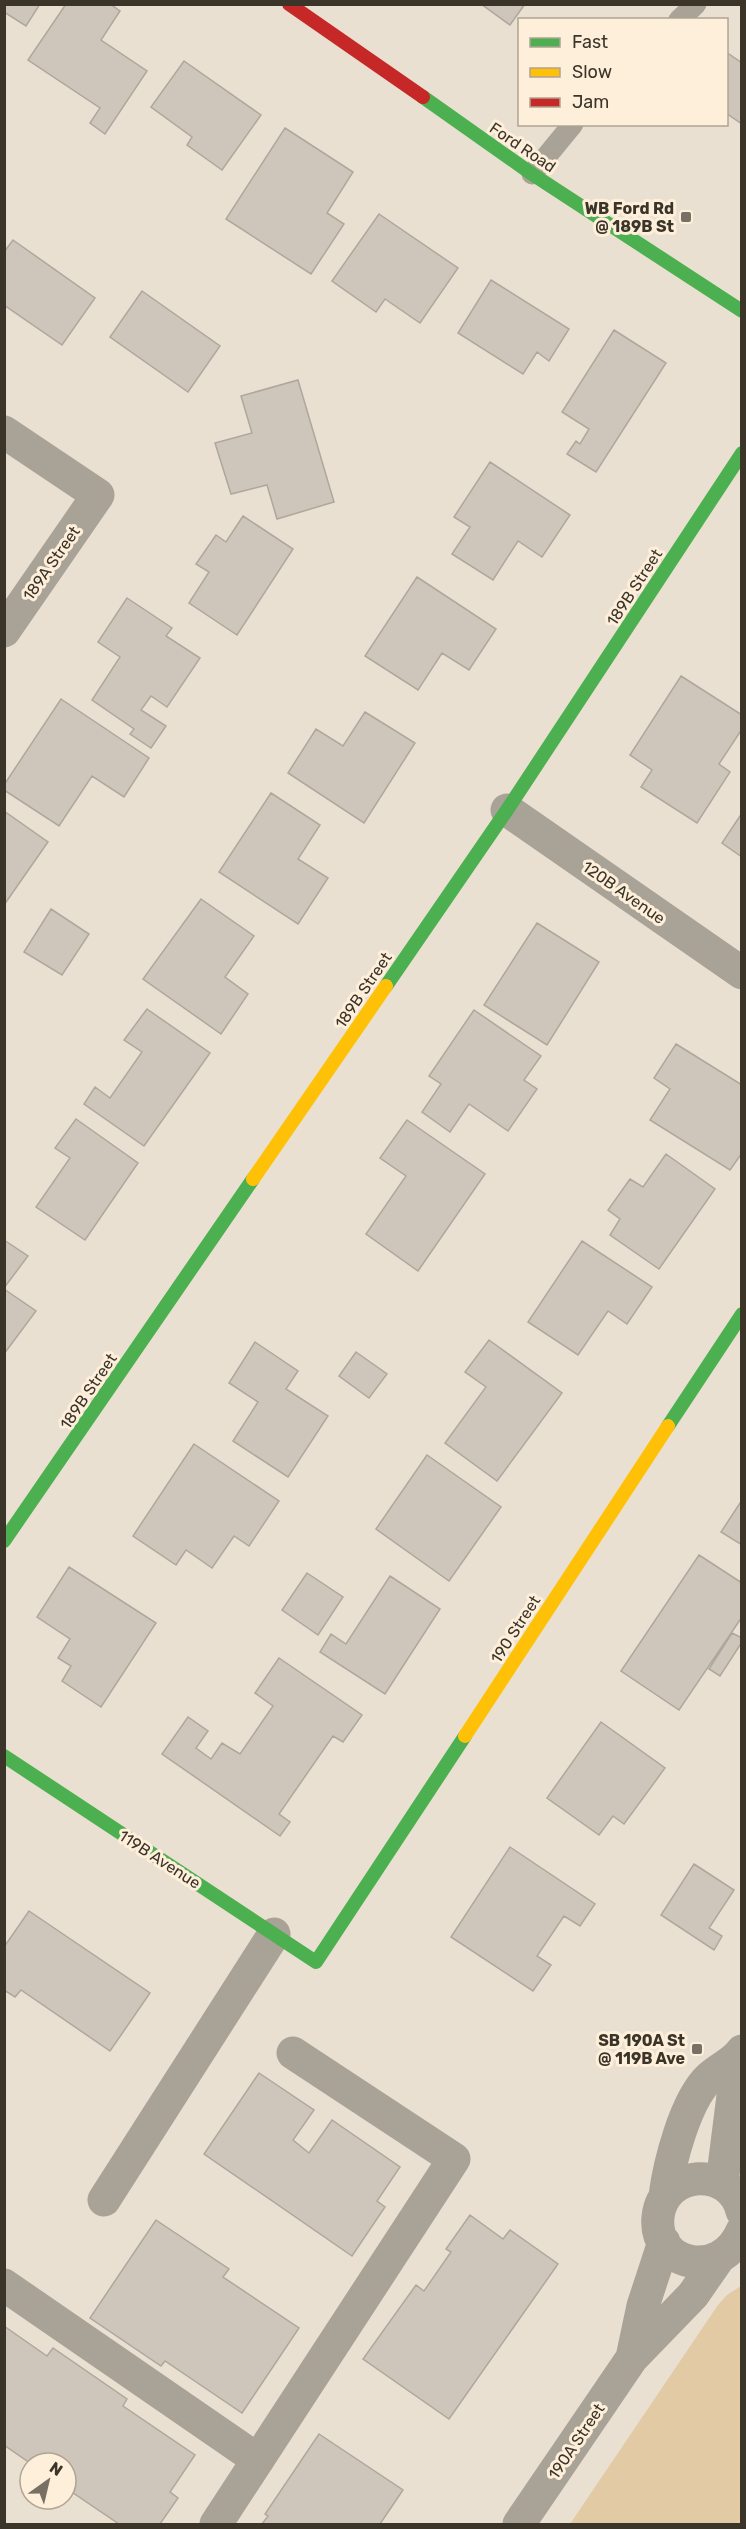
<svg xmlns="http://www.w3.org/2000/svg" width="746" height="2529" viewBox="0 0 746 2529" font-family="Rubik,sans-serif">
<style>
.green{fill:#e2caa4}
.building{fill:#cec6ba;stroke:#afa79c;stroke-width:1.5}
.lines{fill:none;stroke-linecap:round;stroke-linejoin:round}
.lane{stroke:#a9a296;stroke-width:21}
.street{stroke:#a9a296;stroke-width:33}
.fast{stroke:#4caf50;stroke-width:14}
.slow{stroke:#ffc107;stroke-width:14}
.jam{stroke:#c62828;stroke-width:14}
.poi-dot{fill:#787064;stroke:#feefda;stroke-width:2}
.labels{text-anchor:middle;stroke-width:6;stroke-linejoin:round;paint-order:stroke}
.street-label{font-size:16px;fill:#3b3429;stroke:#feefda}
.poi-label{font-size:16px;font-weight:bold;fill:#3b3429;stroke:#feefda;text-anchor:end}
</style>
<rect width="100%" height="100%" fill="#e9e0d1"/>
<path class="green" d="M741,2286V2524H570L718,2305L727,2295Z"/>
<path class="building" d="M4,4H40L26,26L4,12Z
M66,4H110L120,11L101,40L147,71L105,134L90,123L100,108L28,60Z
M481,4H525L510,25Z
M726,52L742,63V124L726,113Z
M184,61L261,115L222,170L187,145L192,137L151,107Z
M285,128L353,172L327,213L344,224L311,274L226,219Z
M379,214L458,268L420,323L385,299L376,312L332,281Z
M13,240L95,298L62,345L4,305V252Z
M491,280L569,329L549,361L537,352L523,374L458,333Z
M142,291L220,346L188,392L110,337Z
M614,330L666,363L596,472L567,454L576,441L580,444L589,429L562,412Z
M298,380L334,502L277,519L267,485L231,494L215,443L252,433L241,396Z
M490,462L570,515L542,557L518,541L493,580L452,554L470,527L454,517Z
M243,516L293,549L237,635L189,603L209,572L196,564L216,535L226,542Z
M417,577L496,629L469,670L442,653L418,690L365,656Z
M127,598L172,628L166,636L200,658L167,707L151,696L141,710L166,726L151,748L130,734L134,729L92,700L120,657L98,642Z
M681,676L742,715V729L719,764L730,772L697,823L641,787L652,770L630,755Z
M61,699L149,758L124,797L92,776L59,826L4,790V785Z
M365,712L415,743L364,823L288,773L316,729L343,746Z
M271,793L320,825L298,859L328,878L298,924L219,872Z
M4,811L48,842L4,905Z
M742,813V857L722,843Z
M201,899L254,936L225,977L248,994L221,1034L143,979Z
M51,909L89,934L62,975L24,952Z
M537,923L599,962L547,1045L484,1005Z
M147,1009L210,1053L144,1146L84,1104L95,1087L110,1098L142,1052L124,1040Z
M474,1010L541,1056L524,1080L537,1089L508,1131L469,1104L450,1132L422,1112L441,1084L429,1076Z
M676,1044L742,1085V1153L730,1170L650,1120L670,1089L654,1078Z
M76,1119L138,1163L85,1240L36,1207L70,1158L55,1148Z
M407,1120L485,1174L418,1271L366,1234L406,1176L380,1158Z
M666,1154L715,1189L659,1269L610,1235L620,1219L608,1210L630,1179L643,1187Z
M4,1240L28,1256L4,1288Z
M582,1241L652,1287L627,1324L608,1311L578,1355L528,1322Z
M4,1289L36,1311L4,1354Z
M489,1340L562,1393L497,1481L445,1443L486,1387L465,1372Z
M255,1342L298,1371L286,1389L328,1416L288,1477L233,1441L258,1402L229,1383Z
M356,1352L387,1374L369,1398L339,1376Z
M194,1444L279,1501L249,1546L234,1536L212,1568L186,1550L176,1565L133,1536Z
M427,1455L501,1507L449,1581L376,1529Z
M742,1500V1545L721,1532Z
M699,1555L742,1583V1617L679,1710L621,1671Z
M69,1567L156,1623L101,1707L62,1681L71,1666L58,1658L70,1639L37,1617Z
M307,1573L343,1597L318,1635L282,1610Z
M390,1576L440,1609L385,1694L320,1652L331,1634L346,1644Z
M732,1633L742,1638V1642L720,1676L709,1669Z
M279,1658L362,1715L343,1742L333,1736L279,1814L290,1822L280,1836L162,1754L188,1717L208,1731L196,1748L211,1759L222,1743L240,1754L273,1706L255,1693Z
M601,1722L665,1768L624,1824L613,1816L599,1835L547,1798Z
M510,1847L595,1904L580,1926L564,1916L537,1956L551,1965L533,1991L451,1937Z
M694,1864L734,1890L709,1928L722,1936L714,1950L661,1915Z
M29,1911L150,1993L110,2051L21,1990L15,1997L4,1990V1947Z
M259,2073L314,2110L293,2140L309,2153L332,2120L400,2167L377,2201L385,2207L352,2256L204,2154Z
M470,2215L503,2239L510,2230L558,2264L449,2419L363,2359L416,2285L424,2291L451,2252L446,2249Z
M156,2220L229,2269L223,2277L299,2328L242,2413L165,2361L161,2366L90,2318Z
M4,2326L47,2356L53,2348L127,2399L123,2406L195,2455L170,2492L178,2498L160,2524H119L66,2488V2463H30L4,2445Z
M319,2434L403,2490L380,2524H262L268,2516L265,2514Z"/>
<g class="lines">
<path class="lane" d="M679,20L696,4
M532,174L573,124"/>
<path class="street" d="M4,432L98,495L4,631
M507,810L742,973
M722,2183L738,2056
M665,2196C669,2164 685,2101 709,2078C719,2068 734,2063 742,2051
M104,2200L274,1934
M742,2211C731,2165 663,2169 658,2217C653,2265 720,2282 742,2231
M4,2285L258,2460
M632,2358L643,2306L664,2242
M216,2524L454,2159L293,2053
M519,2524L632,2358L693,2295L718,2259"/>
<path class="fast" d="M423,97L532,174L742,311
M386,986L507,810L742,453
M668,1426L742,1314
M4,1541L253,1179
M4,1756L316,1962L465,1736"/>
<path class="slow" d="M253,1179L386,986
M465,1736L668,1426"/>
<path class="jam" d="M289,4L423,97"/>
</g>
<g class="poi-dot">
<rect x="680" y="211" width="12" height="12" rx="3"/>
<rect x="691" y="2043" width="12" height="12" rx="3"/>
</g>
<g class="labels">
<g class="street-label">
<text transform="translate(523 147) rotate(34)" y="6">Ford Road</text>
<text transform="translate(51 563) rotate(-55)" y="6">189A Street</text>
<text transform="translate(634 587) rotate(-57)" y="6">189B Street</text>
<text transform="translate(624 892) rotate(35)" y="6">120B Avenue</text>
<text transform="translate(363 990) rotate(-56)" y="6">189B Street</text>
<text transform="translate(88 1391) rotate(-56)" y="6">189B Street</text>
<text transform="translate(515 1629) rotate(-57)" y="6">190 Street</text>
<text transform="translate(160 1859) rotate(33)" y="6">119B Avenue</text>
<text transform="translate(576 2441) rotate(-56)" y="6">190A Street</text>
</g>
<g class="poi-label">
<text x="674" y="214">WB Ford Rd<tspan x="674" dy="18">@ 189B St</tspan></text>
<text x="685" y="2046">SB 190A St<tspan x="685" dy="18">@ 119B Ave</tspan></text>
</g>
</g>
<rect width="746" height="2529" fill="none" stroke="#3b3429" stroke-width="12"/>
<rect x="518" y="18" width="210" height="108" fill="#feefda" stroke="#b0a493" stroke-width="1.5"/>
<rect x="530" y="38" width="30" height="9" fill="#4caf50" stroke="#b0a493" stroke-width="1.5"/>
<text x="572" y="48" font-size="18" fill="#3b3429">Fast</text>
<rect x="530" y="68" width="30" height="9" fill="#ffc107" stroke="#b0a493" stroke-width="1.5"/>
<text x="572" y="78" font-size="18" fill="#3b3429">Slow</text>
<rect x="530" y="98" width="30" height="9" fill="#c62828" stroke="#b0a493" stroke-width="1.5"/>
<text x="572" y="108" font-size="18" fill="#3b3429">Jam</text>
<g transform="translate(48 2481) rotate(34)"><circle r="28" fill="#feefda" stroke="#b0a493" stroke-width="1.5"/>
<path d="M0-4.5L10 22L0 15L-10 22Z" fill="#787064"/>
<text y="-9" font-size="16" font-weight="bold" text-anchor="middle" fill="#3b3429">N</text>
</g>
</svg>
